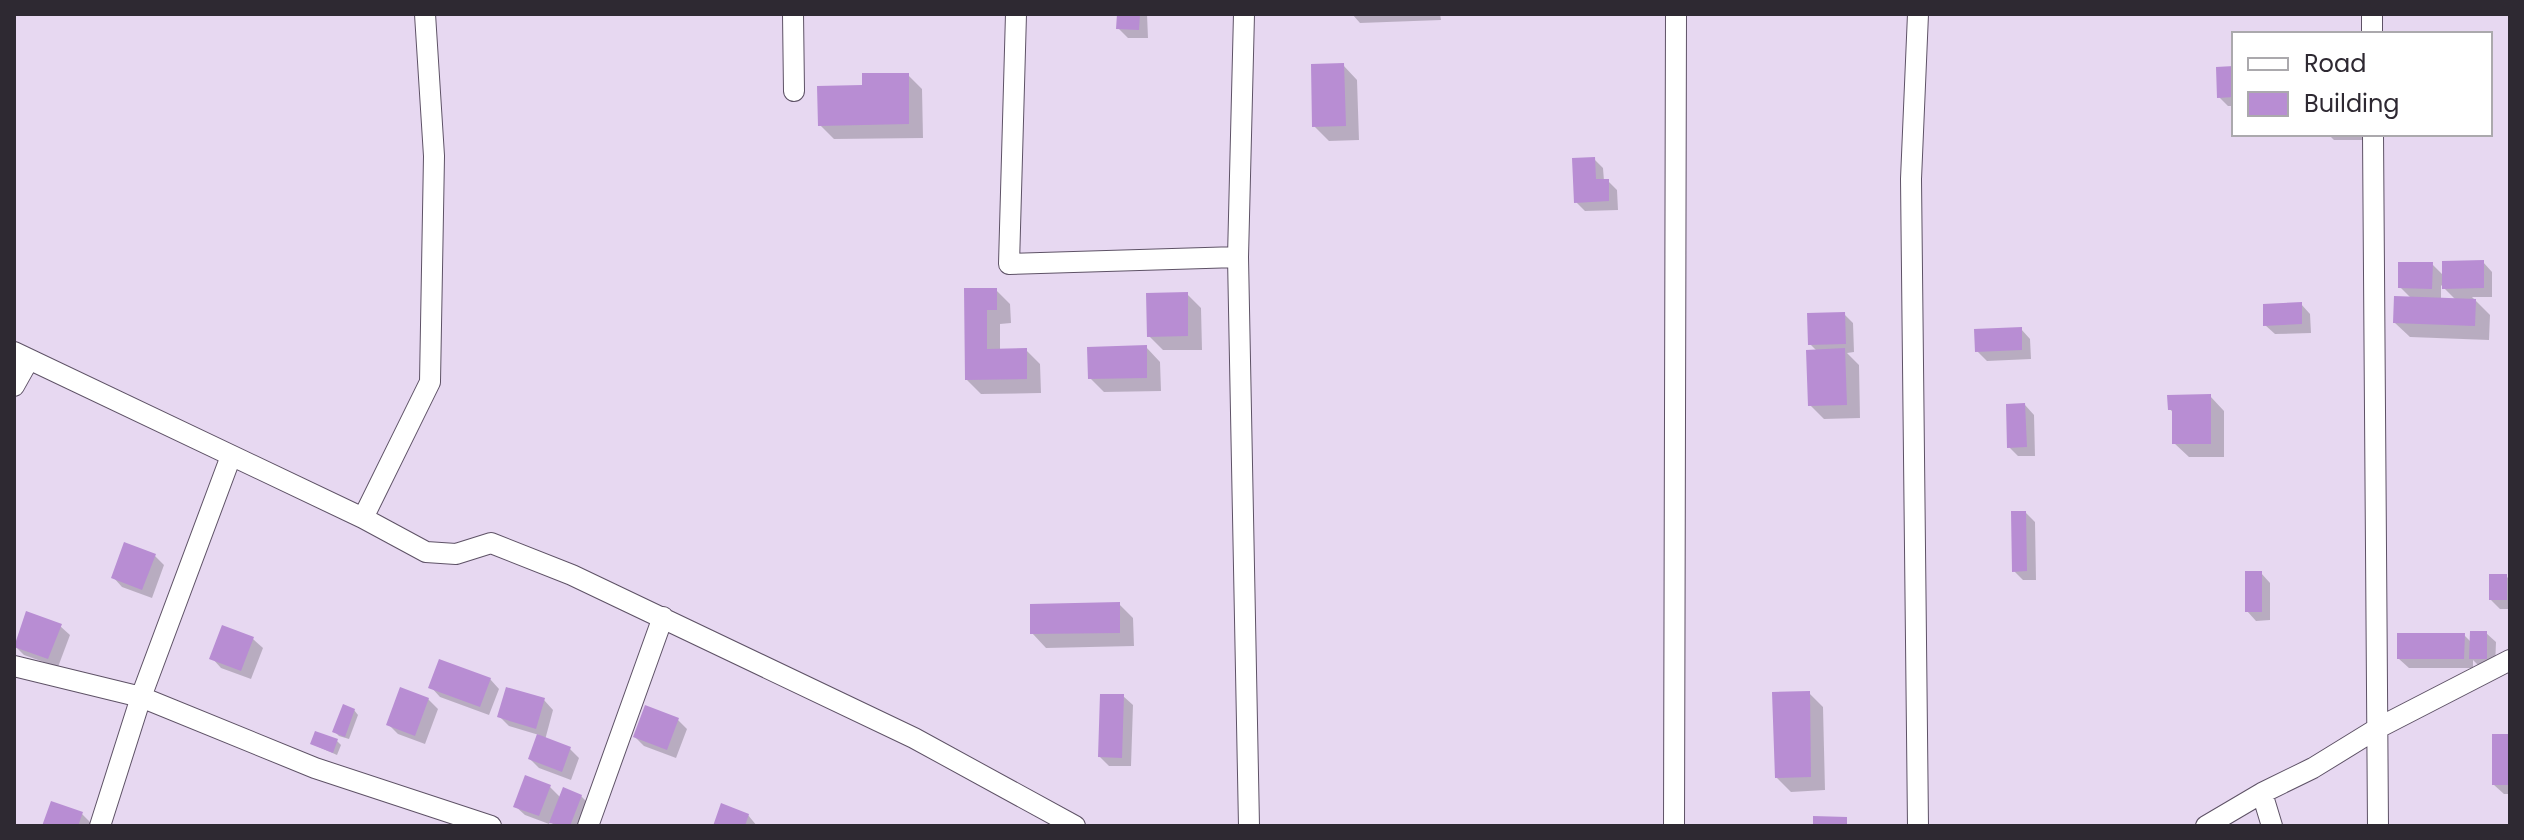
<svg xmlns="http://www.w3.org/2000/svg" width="2524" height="840" viewBox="0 0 2524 840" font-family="Poppins,sans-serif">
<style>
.shadow{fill:#0003;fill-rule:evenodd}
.building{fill:#b88dd3}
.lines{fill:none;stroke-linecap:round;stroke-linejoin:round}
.minor-casing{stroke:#5e5266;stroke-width:22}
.minor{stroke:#fff;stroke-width:20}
</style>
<rect width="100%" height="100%" fill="#e7d8f1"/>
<path class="shadow" d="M1119,14H1147L1148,38H1128L1118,28Z
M1352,14H1440L1441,20L1360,23Z
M1343,65L1357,80L1359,140L1329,141L1314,126Z
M2234,68V106H2228L2219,97Z
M908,75L922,89L923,138L834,139L820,125L864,87Z
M2328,134H2369V140H2334Z
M1594,159L1603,168L1604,181H1608L1617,190L1618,210L1585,211L1576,202Z
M2483,262L2492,272V297H2472L2490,315L2489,340L2410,337L2395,323L2411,298L2400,287L2432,264L2444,276ZM2441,285L2456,300L2441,299Z
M966,290H996L1010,304L1011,323L1000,324V351L1026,350L1040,364L1041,393L981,394L967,380Z
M1187,294L1201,308L1202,350H1163L1149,336Z
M2301,304L2310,314L2311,333L2275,334L2265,325Z
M1844,314L1853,323L1854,352L1847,353L1859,365L1860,418L1824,419L1810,405L1817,351L1810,344Z
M2021,329L2030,339L2031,359L1987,361L1977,351Z
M1146,347L1160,362L1161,391L1104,392L1090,378Z
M2210,396L2224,411V457H2189L2174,443V414L2170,409Z
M2025,405L2034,415L2035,456H2018L2009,447Z
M2026,513L2035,522L2036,580H2023L2014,571Z
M155,556L164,565L152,598L122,587L113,577Z
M2261,573L2270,583V620L2256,621L2247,611Z
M2506,576L2510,580V609H2500L2491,600Z
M1119,604L1133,618L1134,646L1046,648L1032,633Z
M60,626L70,635L58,667L24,655L15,646Z
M2486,633L2496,642L2495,668H2481L2473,660V668H2409L2399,659L2464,635L2472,643Z
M253,639L263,648L251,679L221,668L212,658Z
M490,679L499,689L489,715L440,697L431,687Z
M1809,693L1823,707L1825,790L1791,792L1776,777Z
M1123,696L1133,705L1131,766H1109L1100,757Z
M428,699L438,709L425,744L398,734L388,724Z
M544,700L553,710L545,740L570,749L579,758L571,780L539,768L530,759L539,735L509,726L500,717Z
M354,710L358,715L349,739L339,736L335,732Z
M678,720L687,729L676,758L644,746L635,737Z
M2510,736V794H2504L2494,785Z
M337,741L341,745L337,755L312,744Z
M550,787L561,798L581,796L591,806L583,826H555L550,821L549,824L525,815L515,806Z
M82,814L91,823L90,826H44Z
M748,815L757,826H715Z"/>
<path class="building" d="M1117,14H1140L1139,30L1116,29Z
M1344,63L1346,126L1312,127L1311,64Z
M2234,66V97L2217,98L2216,67Z
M862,73H909V124L818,126L817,86L862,85Z
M1595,157L1596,179H1609V201L1574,203L1572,158Z
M2484,260V288L2442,289V261Z
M2398,262H2433L2432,289L2398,288Z
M964,288H997V310H987V349L1027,348V379L965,380Z
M1188,292V336L1147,337L1146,293Z
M2394,296L2476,299L2475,326L2393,323Z
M2302,302V324L2263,326V304Z
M1845,312L1846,344L1808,345L1807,313Z
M2022,327V350L1975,352L1974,329Z
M1147,345V378L1088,379L1087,347Z
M1845,348L1847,405L1808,406L1806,350Z
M2211,394V444H2172V410H2168L2167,395Z
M2025,403L2027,447L2007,448L2006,404Z
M2011,511H2026L2027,571L2012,572Z
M124,542L156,554L142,590L111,578Z
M2245,571H2262V612H2245Z
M2489,574H2507V600H2489Z
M1120,602V633L1030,634V604Z
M26,611L62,624L48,659L14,647Z
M222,625L254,637L241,671L209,659Z
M2470,631H2487V659H2469Z
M2397,633H2465L2464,659H2397Z
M439,659L491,678L480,707L428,688Z
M400,687L429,698L415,736L386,725Z
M506,687L545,698L536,729L497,717Z
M1810,691L1811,777L1775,778L1772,692Z
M1100,694H1124L1122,758L1098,757Z
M343,704L355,709L345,737L332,732Z
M645,705L679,718L667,750L633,737Z
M315,731L338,739L333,753L310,744Z
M537,734L571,747L562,772L528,759Z
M2492,734H2510V785H2492Z
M525,775L551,785L539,816L513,807Z
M563,787L582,795L570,826L549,823Z
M51,801L83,812L78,826H42Z
M721,803L749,814L745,826H713Z
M1813,816L1847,817V826H1813Z"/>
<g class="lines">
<defs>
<path id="minor" d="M793,14L794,91
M1016,14L1009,264L1238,257
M1244,14L1238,257L1249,826
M2372,14V34
M2373,134L2378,826
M14,352L363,518L426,552L456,554L491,543L572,575L914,738L1075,826
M14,386L28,361
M363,518L430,382L434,156L425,14
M14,666L141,697L315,768L491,826
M2262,793L2272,826
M100,826L141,697L231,456
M588,826L663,617
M1674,826L1676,14
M1918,826L1911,179L1918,14
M2206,826L2262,793L2313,768L2378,728L2510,660"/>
</defs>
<use href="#minor" class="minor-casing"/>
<use href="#minor" class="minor"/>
</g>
<rect width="2524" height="840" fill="none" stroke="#2e2932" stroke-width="32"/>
<rect x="2232" y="32" width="260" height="104" fill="#ffffff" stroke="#aba9ad" stroke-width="2"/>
<rect x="2248" y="58" width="40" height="12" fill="#ffffff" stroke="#aba9ad" stroke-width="2"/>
<text x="2304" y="72" font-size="24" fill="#2e2932">Road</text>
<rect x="2248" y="92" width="40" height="24" fill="#b88dd3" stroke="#aba9ad" stroke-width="2"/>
<text x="2304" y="112" font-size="24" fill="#2e2932">Building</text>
</svg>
